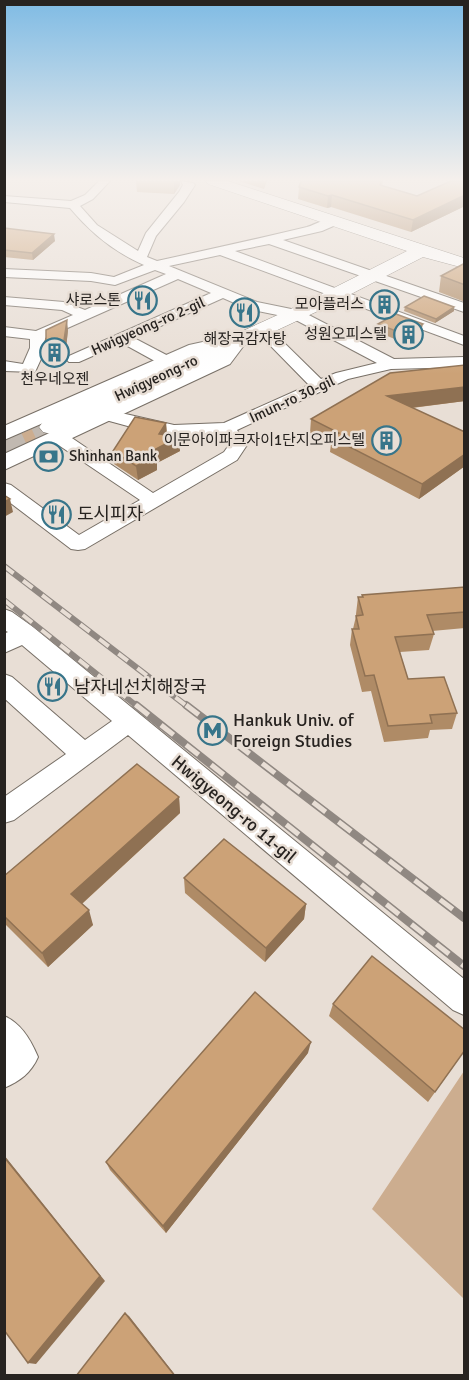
<svg xmlns="http://www.w3.org/2000/svg" width="469" height="1380" viewBox="0 0 469 1380" font-family="Signika,'Noto Sans KR',sans-serif">
<style>
.green{fill:#ccad8f}
.lines{fill:none;stroke-linecap:round;stroke-linejoin:round}
.secondary-tunnel{stroke:#c1b9b1;stroke-width:22;stroke-dasharray:22 11;stroke-linecap:butt}
.minor-casing{stroke:#776f66;stroke-width:2}
.tertiary-casing{stroke:#776f66;stroke-width:2}
.secondary-casing{stroke:#776f66;stroke-width:1}
.minor{fill:#fff;fill-rule:evenodd}
.tertiary{fill:#fff;fill-rule:evenodd}
.secondary{fill:#fff;fill-rule:evenodd}
.rail-far1-casing{stroke:#908882;stroke-width:6}
.rail-casing{stroke:#908882;stroke-width:8}
.rail-far1{stroke:#e8ded5;stroke-width:4;stroke-dasharray:12;stroke-linecap:butt}
.rail{stroke:#e8ded5;stroke-width:5;stroke-dasharray:16;stroke-linecap:butt}
.wall{fill:#af8b66}
.shaded-wall{fill:#8f7153}
.building{fill:#cca277;stroke:#8f7153;stroke-width:1.5}
.labels{text-anchor:middle;stroke-width:5;stroke-linejoin:round;paint-order:stroke}
.far-poi-label{font-size:15px;fill:#272320;stroke:#e8ded5;text-anchor:end}
.far-street-label{font-size:15px;fill:#272320;stroke:#e8ded5}
.poi-label{font-size:18px;fill:#272320;stroke:#e8ded5;text-anchor:start}
.street-label{font-size:18px;fill:#272320;stroke:#e8ded5}
</style>
<rect width="100%" height="100%" fill="#e8ded5"/>
<path class="green" d="M43,424L57,433L5,457L4,441Z
M464,1071V1299L372,1209Z"/>
<g class="lines">
<path class="secondary-tunnel" d="M4,448L51,427"/>
<defs>
<path id="minor" d="M99,181H110L93,199L80,206L97,225L138,251L146,233L179,192L183,185L181,181L193,183L195,185L184,202L156,236L147,257L157,261C207,250 257,239 307,227C317,224 328,216 338,218V224L322,231L283,240L464,303V312L269,244L235,251L464,336V345L220,255L169,266L257,302L301,311L394,359L464,357V367L391,369L348,379L237,430L247,445L237,460L85,549L78,550L71,549L4,498V483L11,485L79,535L140,500L54,442L51,438L54,434H66L153,493L224,452L229,445L222,433L174,435L135,428L102,419L100,415L102,411L108,410L174,425L224,423L309,385L257,332L255,329L257,326H267L321,379L336,373L377,363L292,318L248,309L223,298L134,338L174,359L176,362L174,365H162L122,343L79,362H69L66,359L69,356L211,293L178,279L45,338L46,348L35,372L4,371V361L23,364L30,348V339L4,336V327L36,331L73,315L62,310L4,305V297L64,302L85,310L166,274L155,270L115,285L91,281L4,277V269L91,273L114,277L144,265C114,252 91,233 70,208L4,202V196L71,201L85,195Z
M4,609L12,612L33,627L464,979V1015L453,1010L128,735L14,820L4,823V797L66,754L4,698V674L12,677L85,740L112,721L22,645L4,653V634L8,632L4,630Z
M4,1016C21,1023 31,1040 38,1057C31,1073 20,1081 4,1088Z"/>
<path id="tertiary" d="M239,334L246,336L248,340L230,364L4,470V454L216,356L221,349L202,354L4,440V426L189,345Z"/>
<path id="secondary" d="M206,181H228L464,258V268L423,257L318,311L59,432L51,434L43,432L39,427L43,422L304,303L407,251L208,184Z"/>
</defs>
<use href="#minor" class="minor-casing"/>
<use href="#tertiary" class="tertiary-casing"/>
<use href="#secondary" class="secondary-casing"/>
<use href="#minor" class="minor"/>
<use href="#tertiary" class="tertiary"/>
<use href="#secondary" class="secondary"/>
<defs>
<path id="rail-far1" d="M4,566L188,707
M4,600L138,707"/>
<path id="rail" d="M136,705L464,966
M186,705L464,918"/>
</defs>
<use href="#rail-far1" class="rail-far1-casing"/>
<use href="#rail" class="rail-casing"/>
<use href="#rail-far1" class="rail-far1"/>
<use href="#rail" class="rail"/>
</g>
<path class="wall" d="M136,181H180V185L174,194L137,192Z
M239,181H267L264,189Z
M301,181H383L382,186L417,196L465,181V206L411,232L331,207L327,208L298,199L299,187Z
M4,228L55,241L33,260L4,257Z
M465,263V302L439,292L441,276Z
M405,307H454V311L435,323L404,311Z
M378,324L421,332L405,343L377,332Z
M68,330L65,357L64,359L43,360L41,350Z
M465,365V401L412,408L465,432V466L419,499L330,452L331,444L310,433L311,419Z
M166,423L167,436L180,451L157,463V470L138,480L114,464L113,451Z
M465,587V628L432,631L434,634L429,650L400,652L408,679L457,713L452,729L430,730L428,738L384,742L371,691L362,692L350,645L352,629H353L356,616V614L358,597H362V595Z
M179,797L180,813L82,904L93,925L48,967L4,923V876Z
M184,878L306,904L304,919L265,962L185,893Z
M333,1004L465,1050L428,1102L329,1016Z
M308,1053L166,1233L110,1170L106,1162Z"/>
<path class="shaded-wall" d="M174,181H180V185L174,194Z
M332,195L331,207L327,208L328,196Z
M465,195V206L411,232L413,220Z
M54,234L55,241L33,260L32,253Z
M454,307V311L435,323L436,319Z
M67,320L68,330L65,357L64,359L62,349Z
M423,324L421,332L405,343L406,335Z
M465,387V401L385,411L387,396Z
M166,423L167,436L179,437L180,451L157,463V470L138,480L136,466L150,452Z
M465,454V466L419,499L422,484Z
M10,499L13,512L4,517V502Z
M179,797L180,813L76,909L71,894Z
M306,904L304,919L265,962L266,948Z
M89,910L93,925L48,967L42,953Z
M311,1042L308,1053L166,1233L163,1226Z
M4,1155L105,1281L36,1364L28,1363Z
M125,1313L129,1316L176,1376H175Z"/>
<path class="building" d="M301,181H381L380,185L417,196L451,181H465V195L413,220L332,195L328,196L299,187Z
M4,228L54,234L32,253L4,250Z
M465,263V285L441,276Z
M424,296L454,307L436,319L405,307Z
M396,314L423,324L406,335L378,324Z
M67,320L63,347L62,349L41,350L46,339V330Z
M465,365V387L387,396L465,432V454L422,484L332,438L339,433L311,419L390,373Z
M135,417L166,423L159,434L179,437L150,452L156,456L136,466L113,451Z
M4,495L10,499L4,502Z
M465,587V612L427,615L434,634L395,637L408,679L444,677L457,713L430,715L432,723L388,726L374,675L365,676L352,629H359L356,616L363,615L358,597H363L362,595Z
M137,764L179,797L71,894L89,910L42,953L4,916V876Z
M224,839L306,904L266,948L184,878Z
M372,956L465,1030V1050L435,1092L333,1004Z
M255,992L311,1042L163,1226L106,1162Z
M4,1157L100,1276L28,1363L4,1330Z
M125,1313L175,1376H76Z"/>
<linearGradient id="sky" x2="0" y2="1"><stop stop-color="#7fbbe4"/><stop offset="0.48" stop-color="#f5f0ec"/><stop offset="1" stop-color="#f5f0ec" stop-opacity="0"/></linearGradient>
<rect width="469" height="374" fill="url(#sky)"/>
<defs>
<symbol id="restaurant-ring" viewBox="-11 -11 22 22"><circle r="9.5" fill="#e8ded5" stroke="#37758a" stroke-width="1.5"/><path d="M-5-6h1v4h1v-4h1v4h1v-4h1v5L-1.5 .5V6h-2V.5L-5-1ZM5-6V6H3V1.5H1.5Q1.5-4 5-6Z" fill="#37758a"/></symbol>
<symbol id="building-ring" viewBox="-11 -11 22 22"><circle r="9.5" fill="#e8ded5" stroke="#37758a" stroke-width="1.5"/><path d="M-4-6H4V6H1V3H-1V6H-4ZM-2.5-4.3h1.7v1.8h-1.7ZM.8-4.3h1.7v1.8H.8ZM-2.5-1h1.7V.8h-1.7ZM.8-1h1.7V.8H.8Z" fill="#37758a"/></symbol>
<symbol id="bank-ring" viewBox="-11 -11 22 22"><circle r="9.5" fill="#e8ded5" stroke="#37758a" stroke-width="1.5"/><path d="M-6-4H6V4H-6ZM0-2.3a2.3 2.3 0 1 0 0 4.6a2.3 2.3 0 1 0 0-4.6Z" fill="#37758a"/></symbol>
<symbol id="metro-ring" viewBox="-11 -11 22 22"><circle r="9.5" fill="#e8ded5" stroke="#37758a" stroke-width="1.5"/><path d="M-5.5 5V-5H-3L0 0L3-5H5.5V5H3V-.5L0 4L-3-.5V5Z" fill="#37758a"/></symbol>
</defs>
<g fill-rule="evenodd">
<use href="#restaurant-ring" x="126" y="284" width="33" height="33"/>
<use href="#building-ring" x="368" y="288" width="33" height="33"/>
<use href="#restaurant-ring" x="228" y="296" width="33" height="33"/>
<use href="#building-ring" x="392" y="318" width="33" height="33"/>
<use href="#building-ring" x="38" y="336" width="33" height="33"/>
<use href="#building-ring" x="370" y="424" width="33" height="33"/>
<use href="#bank-ring" x="32" y="440" width="33" height="33"/>
<use href="#restaurant-ring" x="40" y="498" width="33" height="33"/>
<use href="#restaurant-ring" x="36" y="670" width="33" height="33"/>
<use href="#metro-ring" x="196" y="714" width="33" height="33"/>
</g>
<g class="labels">
<g class="far-poi-label">
<text x="121" y="305">샤로스톤</text>
<text x="364" y="309">모아플러스</text>
<text x="387" y="339">성원오피스텔</text>
<text x="245" y="344" text-anchor="middle">해장국감자탕</text>
<text x="55" y="384" text-anchor="middle">천우네오젠</text>
<text x="365" y="445">이문아이파크자이1단지오피스텔</text>
<text x="69" y="461" text-anchor="start">Shinhan Bank</text>
</g>
<g class="far-street-label">
<text transform="translate(148 326) rotate(-24)" y="5">Hwigyeong-ro 2-gil</text>
<text transform="translate(156 378) rotate(-25)" y="5">Hwigyeong-ro</text>
<text transform="translate(292 399) rotate(-25)" y="5">Imun-ro 30-gil</text>
</g>
<g class="poi-label">
<text x="77" y="520">도시피자</text>
<text x="74" y="693">남자네선치해장국</text>
<text x="233" y="726">Hankuk Univ. of<tspan x="233" dy="21">Foreign Studies</tspan></text>
</g>
<g class="street-label">
<text transform="translate(234 809) rotate(40)" y="6">Hwigyeong-ro 11-gil</text>
</g>
</g>
<rect width="469" height="1380" fill="none" stroke="#272320" stroke-width="12"/>
</svg>
